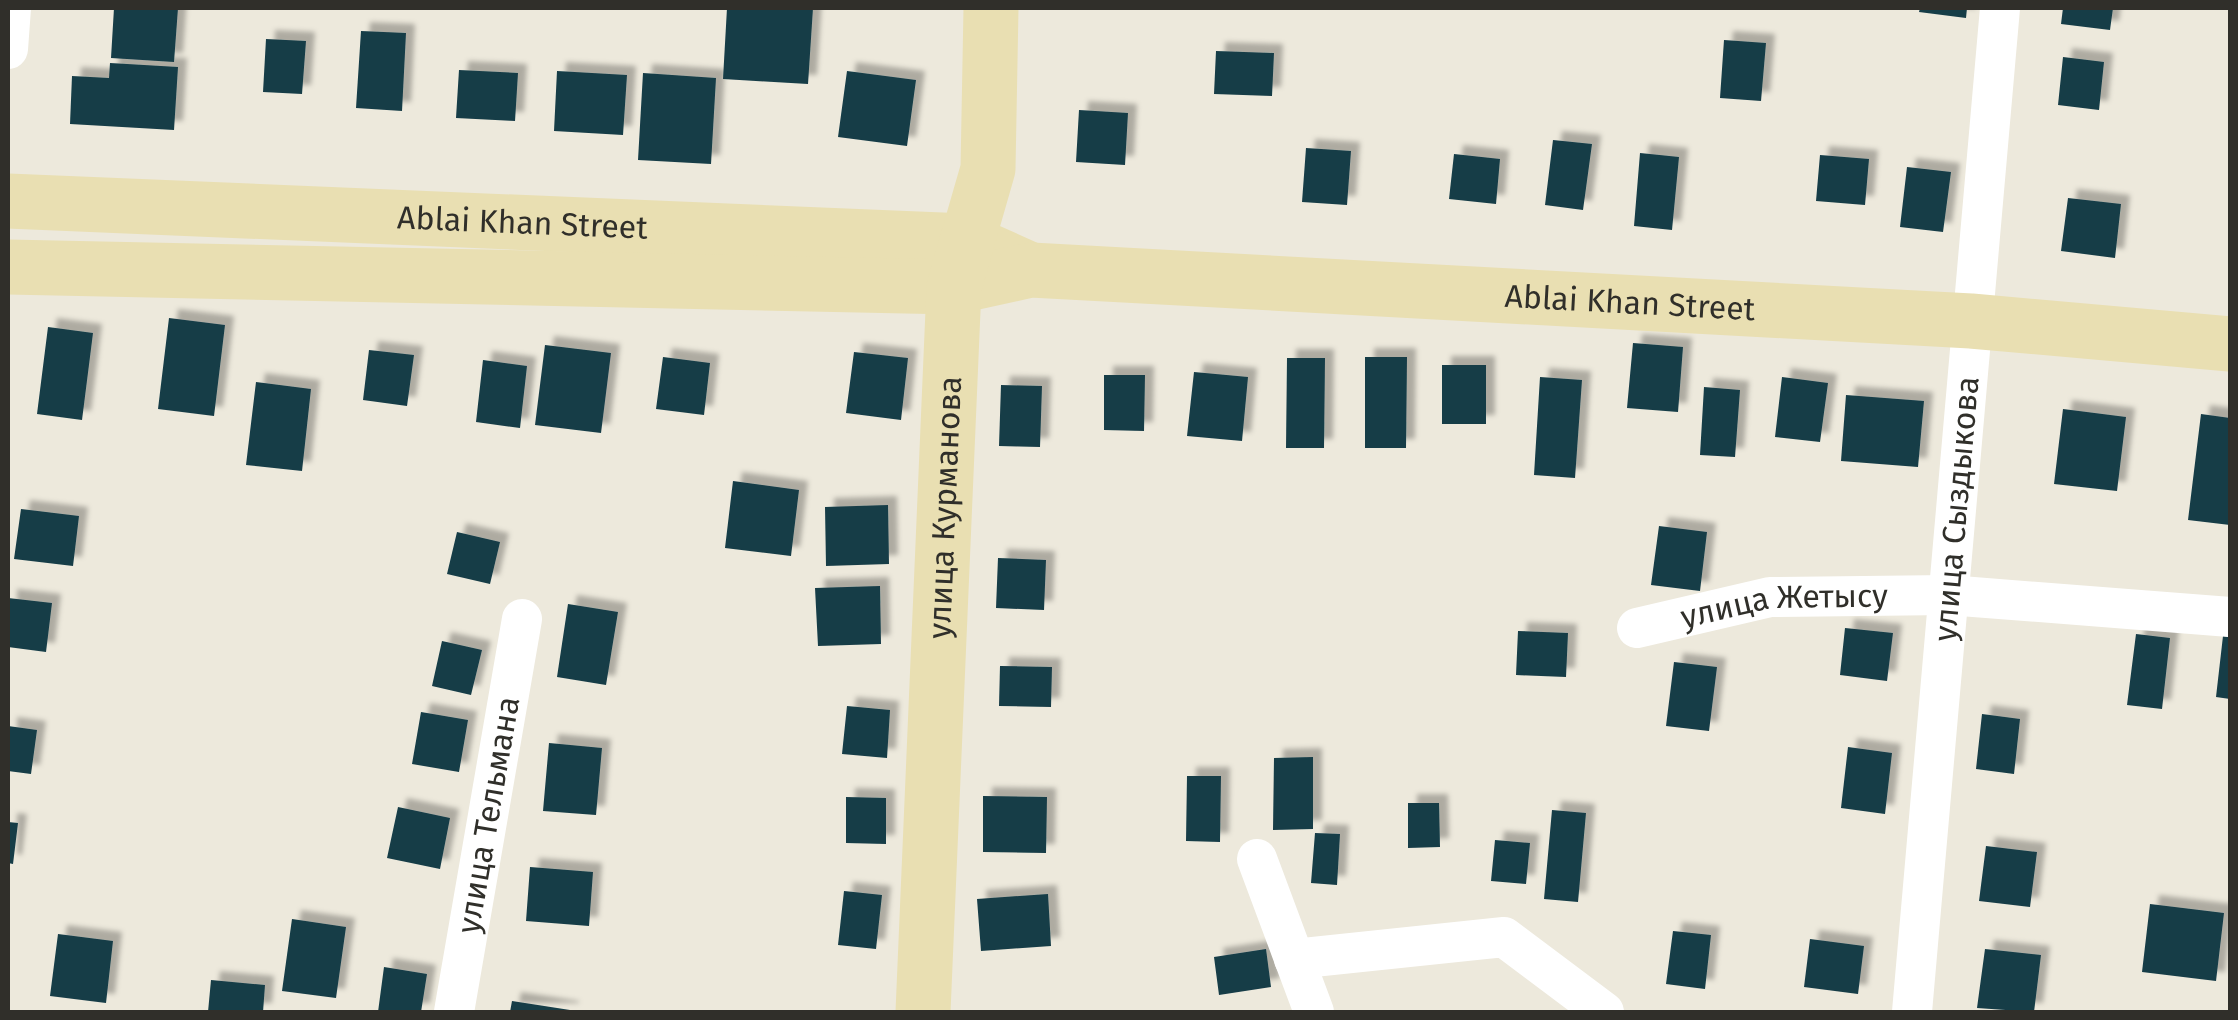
<svg xmlns="http://www.w3.org/2000/svg" width="2238" height="1020" viewBox="0 0 2238 1020" font-family="'Fira Sans',sans-serif">
<style>
.building{fill:#153c47;filter:url(#shadow)}
.lines{fill:none;stroke-linecap:round;stroke-linejoin:round}
.street{stroke:#fff;stroke-width:40}
.secondary{stroke:#e9dfb2;stroke-width:55}
.labels{text-anchor:middle;stroke-width:10;stroke-linejoin:round;paint-order:stroke}
.street-label{font-size:32px;fill:#302f2a;stroke:#fbf6e9}
</style>
<defs>
<filter id="shadow"><feDropShadow dx="9" dy="-9" stdDeviation="2.5" flood-color="#0004"/></filter>
</defs>
<rect width="100%" height="100%" fill="#ede9dc"/>
<path class="building" d="M114,8H178L174,62L111,58Z
M727,8H813L808,84L723,79Z
M1920,8H1967L1966,18L1919,12Z
M2063,8H2113L2110,30L2061,24Z
M361,31L406,33L402,111L356,108Z
M266,39L306,41L302,94L263,92Z
M1724,40L1766,43L1761,101L1720,98Z
M1216,51L1274,53L1272,96L1214,94Z
M2063,57L2104,62L2099,110L2058,105Z
M110,63L178,67L174,130L70,124L72,76L109,78Z
M459,70L518,73L515,121L456,118Z
M557,71L627,75L623,135L554,131Z
M847,71L916,80L907,146L838,137Z
M643,73L716,78L711,164L638,160Z
M1079,110L1128,113L1125,165L1076,162Z
M1553,140L1592,144L1583,210L1545,205Z
M1306,148L1351,151L1347,205L1302,202Z
M1640,153L1679,157L1672,230L1634,226Z
M1454,154L1500,159L1496,204L1449,199Z
M1820,155L1869,159L1865,205L1816,201Z
M1907,167L1951,172L1943,232L1900,227Z
M2068,198L2121,204L2115,258L2061,251Z
M169,318L225,325L214,416L158,409Z
M48,327L93,333L82,420L37,414Z
M1633,343L1683,347L1678,412L1627,408Z
M545,345L611,353L601,433L535,425Z
M369,350L414,355L407,406L363,400Z
M854,352L908,358L901,420L846,413Z
M663,357L710,363L704,415L656,409Z
M1365,357H1407L1406,448H1365Z
M1287,358H1325L1324,448H1286Z
M483,360L527,366L520,428L476,422Z
M1442,365H1486V424H1442Z
M1194,372L1248,377L1242,441L1187,436Z
M1104,375H1145L1144,431L1104,430Z
M1540,377L1582,380L1575,478L1534,475Z
M1782,377L1828,383L1820,442L1775,437Z
M256,382L311,389L302,471L246,465Z
M1001,385L1042,386L1040,447L999,446Z
M1704,387L1740,390L1735,457L1700,455Z
M1846,395L1924,401L1918,467L1841,461Z
M2063,409L2126,417L2117,491L2054,484Z
M2201,414L2230,418V525L2188,520Z
M733,481L799,490L791,556L725,548Z
M888,505L889,564L826,566L825,507Z
M21,509L79,516L73,566L14,559Z
M1659,526L1707,532L1700,591L1651,585Z
M457,532L500,542L490,584L447,574Z
M998,558L1046,560L1044,610L996,608Z
M880,586L881,644L818,646L815,588Z
M8,598L52,603L46,652L8,647Z
M568,604L618,612L606,685L557,677Z
M1845,628L1893,633L1887,681L1840,675Z
M1518,631L1568,633L1566,677L1516,675Z
M2136,634L2170,638L2162,709L2127,705Z
M2223,636L2230,637V699L2216,697Z
M442,641L482,650L471,695L432,686Z
M1674,662L1717,667L1709,731L1666,726Z
M1000,666L1052,667L1051,707L999,706Z
M847,706L890,710L887,758L842,754Z
M421,712L468,720L459,772L412,764Z
M1982,714L2020,719L2014,774L1976,769Z
M8,726L37,730L31,774L8,771Z
M549,743L602,748L596,815L543,811Z
M1848,747L1892,753L1885,814L1841,808Z
M1313,757V829L1273,830L1274,758Z
M1187,776H1221L1220,842L1186,841Z
M983,796L1047,797L1046,853L983,852Z
M846,797L886,798V844L846,843Z
M1408,803H1439L1440,847L1408,848Z
M398,807L450,818L440,869L387,858Z
M1552,810L1586,813L1578,902L1544,899Z
M8,822L18,823L13,864L8,863Z
M1315,833L1340,834L1337,885L1311,883Z
M1495,840L1530,843L1526,884L1491,881Z
M1986,846L2037,852L2030,907L1979,901Z
M530,867L593,872L589,926L526,921Z
M844,891L882,895L876,949L838,945Z
M1048,894L1051,946L981,951L977,899Z
M2150,904L2224,913L2216,981L2142,972Z
M292,919L346,927L336,998L282,991Z
M1673,931L1711,935L1705,989L1666,984Z
M58,934L113,941L106,1003L50,996Z
M1810,939L1864,946L1858,994L1804,987Z
M1266,949L1271,987L1219,995L1214,957Z
M1985,949L2041,955L2034,1012L1977,1008Z
M384,967L427,974L421,1012H378Z
M211,980L265,985L263,1012H208Z
M512,1001L570,1010V1012H510Z"/>
<g class="lines">
<g class="street">
<path d="M8,49L11,8"/>
<path id="s1" d="M1637,628L1770,597L1948,595L2230,617"/>
<path d="M1257,859L1314,1012"/>
<path d="M1294,959L1504,937L1604,1012"/>
<path id="s2" d="M454,1012L522,619"/>
<path id="s3" d="M1912,1012L2000,8"/>
</g>
<g class="secondary">
<path id="s4" d="M8,201L966,241L1031,270"/>
<path id="s5" d="M8,267L954,287L1031,270L1971,321L2230,344"/>
<path id="s6" d="M923,1012L954,287L988,169L991,8"/>
</g>
</g>
<g class="labels">
<g class="street-label">
<text dy="11" stroke="none"><textPath href="#s4" startOffset="515">Ablai Khan Street</textPath></text>
<text dy="11" stroke="none"><textPath href="#s5" startOffset="1625">Ablai Khan Street</textPath></text>
<text dy="11" stroke="none"><textPath href="#s6" startOffset="505">улица Курманова</textPath></text>
<text dy="11" stroke="none"><textPath href="#s3" startOffset="505">улица Сыздыкова</textPath></text>
<text dy="11" stroke="none"><textPath href="#s1" startOffset="150">улица Жетысу</textPath></text>
<text dy="11" stroke="none"><textPath href="#s2" startOffset="200">улица Тельмана</textPath></text>
</g>
</g>
<rect width="2238" height="1020" fill="none" stroke="#302f2a" stroke-width="20"/>
</svg>
